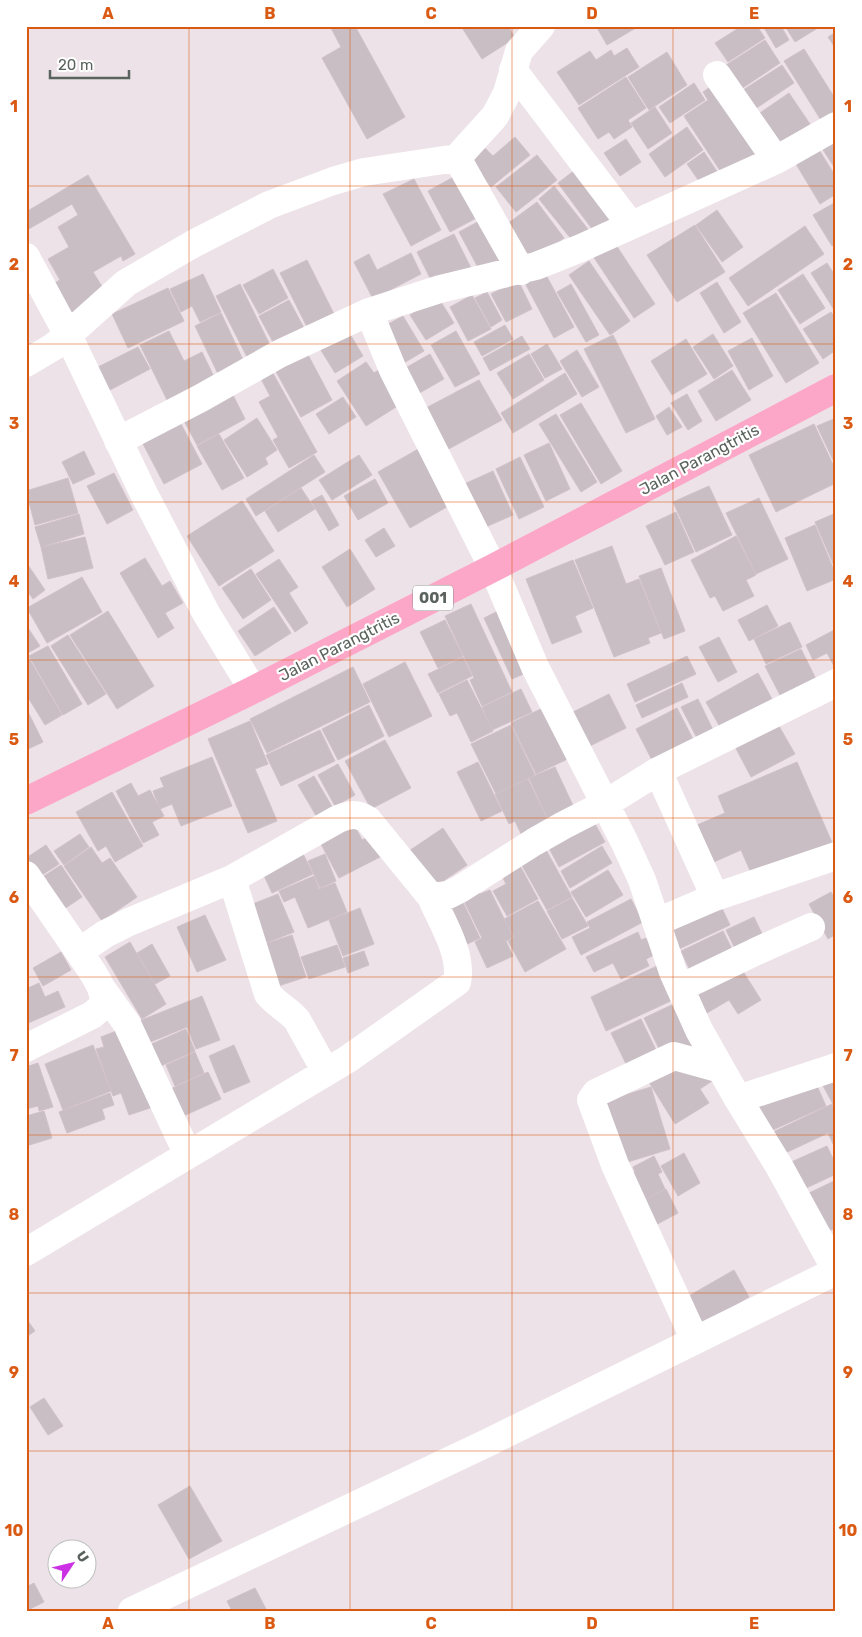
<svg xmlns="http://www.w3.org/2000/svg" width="862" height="1637" viewBox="0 0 862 1637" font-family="Rubik,sans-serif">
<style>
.building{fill:#c8bec4;stroke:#d1c1c9}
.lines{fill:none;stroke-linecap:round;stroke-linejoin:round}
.minor{stroke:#fff;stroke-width:28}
.major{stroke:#fda7c8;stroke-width:28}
.grid{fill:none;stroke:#da5a14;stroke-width:1;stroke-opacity:0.55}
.labels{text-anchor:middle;stroke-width:4.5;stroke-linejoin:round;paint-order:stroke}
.shield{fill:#fff;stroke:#8c928e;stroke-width:1}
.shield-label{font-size:15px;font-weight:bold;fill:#5a635d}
.street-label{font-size:16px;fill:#5a635d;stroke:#fff}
.neatline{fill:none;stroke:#da5a14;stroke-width:2}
.grid-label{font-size:16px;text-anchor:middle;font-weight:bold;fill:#da5a14}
</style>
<rect width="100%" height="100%" fill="#ede2e7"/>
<path class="building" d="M334,26H355L405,117L367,139L322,58L341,47L331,28Z
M461,26H508L515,38L482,59Z
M596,26H639L607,45Z
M742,26H757L765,38L728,62L715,43Z
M763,26H781L789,40L776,48Z
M785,26H821L795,42Z
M836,32V49L828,37Z
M765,40L780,63L738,91L723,67Z
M627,48L639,67L579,105L557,72L590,51L596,60L611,50L614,56Z
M804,49L836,100V118L824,125L784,61Z
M667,52L687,85L649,110L628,77Z
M782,65L794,83L752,111L740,92Z
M626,77L646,108L628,120L632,127L614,139L609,132L598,139L578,108Z
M719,81L763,148L723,175L684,116L708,100L703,92Z
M694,83L705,100L670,123L659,107Z
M789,93L810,124L776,149L754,117Z
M655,107L672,133L648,149L631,123Z
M687,127L703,150L665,177L649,154Z
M836,136V170L820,145Z
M515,137L530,155L491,187L469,161L485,148L493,156Z
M626,139L641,162L620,176L604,153Z
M816,145L836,177V194L820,204L793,159Z
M704,152L718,173L701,184L687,164Z
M537,155L557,180L516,212L496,187Z
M575,170L613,220L595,233L558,183Z
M461,173L484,214L450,232L428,191Z
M88,175L135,254L123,261L121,256L93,272L106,293L68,315L51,285L60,280L48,259L69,247L58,227L78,215L72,204L27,230L26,212Z
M414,179L441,230L411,246L383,194Z
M554,186L591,233L576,245L539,199Z
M537,202L564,238L529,263L503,227Z
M836,202V244L832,246L813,215Z
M717,210L743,247L722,262L696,225Z
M485,218L508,261L482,275L459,232Z
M695,225L725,272L677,302L647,255Z
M805,226L824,254L748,306L729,278Z
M454,234L473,272L436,290L417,252Z
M614,242L655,304L634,318L593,256Z
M411,253L421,274L373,299L354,262L369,254L377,270Z
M307,260L336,318L309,331L280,273Z
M589,261L630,321L610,335L569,275Z
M827,263L836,277V313L811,273Z
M273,269L288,298L259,314L243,285Z
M545,273L574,327L554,338L525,283Z
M203,274L221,312L200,322L192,306L181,312L170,289Z
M803,274L825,308L800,324L778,290Z
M518,280L532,309L506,322L491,294Z
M717,282L741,322L724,333L700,293Z
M240,284L270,345L247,357L216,296Z
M571,284L599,335L586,342L557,292Z
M168,288L184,321L128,348L112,314Z
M487,292L502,320L491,327L475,298Z
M776,293L819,363L786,383L743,313Z
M472,295L491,329L468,341L450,307Z
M438,297L454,323L426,340L410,315Z
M289,300L304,328L274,344L259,316Z
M831,312L836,319V350L823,359L803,329Z
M221,313L245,364L219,376L195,326Z
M403,316L424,351L402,364L381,328Z
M505,325L513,339L482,356L474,342Z
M347,329L363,356L335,373L319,347Z
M169,331L184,361L202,352L216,381L169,404L140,345Z
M456,331L480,374L455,387L431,345Z
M713,334L733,366L714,379L693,347Z
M613,335L655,419L626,433L584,349Z
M522,336L530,349L490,371L483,358Z
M752,338L773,376L749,390L728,351Z
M686,339L707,374L672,395L651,361Z
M547,344L562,369L545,378L531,354Z
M138,347L150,369L110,390L98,367Z
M577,350L599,387L582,397L560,361Z
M306,351L332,400L301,417L274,368Z
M430,354L444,379L416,395L402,370Z
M529,354L544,380L513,399L497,373Z
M366,362L374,373L385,366L407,400L366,426L337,381Z
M270,368L317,452L289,468L273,440L278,437L259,402L270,396L259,375Z
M732,370L751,400L716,421L698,391Z
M565,373L577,394L513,433L501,413Z
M479,380L502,420L445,451L422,410Z
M231,391L245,419L197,445L182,417Z
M687,394L702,421L688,430L671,403Z
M343,397L356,417L329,434L316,414Z
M581,403L622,471L601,484L560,415Z
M669,407L682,427L667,435L656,416Z
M556,414L597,482L581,492L539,424Z
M257,418L277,450L265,458L268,464L247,477L224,440Z
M836,418V466L817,426Z
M180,422L202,464L164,484L142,442Z
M814,424L836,471V483L776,512L749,455Z
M219,434L244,478L222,490L197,446Z
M549,443L570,489L546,501L524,455Z
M420,448L452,504L410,528L378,472Z
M84,451L95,474L73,484L62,462Z
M314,455L325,472L256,516L246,499Z
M359,455L372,475L332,500L319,480Z
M520,457L544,507L519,519L496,469Z
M493,471L513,515L479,530L460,486Z
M114,473L133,510L107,524L87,486Z
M68,478L78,513L35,525L26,491Z
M375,479L388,503L358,520L344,496Z
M709,486L732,535L696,552L673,502Z
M301,488L315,509L278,532L265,511Z
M322,495L339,525L329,531L311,501Z
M759,498L788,559L756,574L726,513Z
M242,501L274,551L219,586L187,536Z
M676,512L694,552L665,565L646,526Z
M836,513V567L835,568L815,522Z
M79,514L84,534L41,547L35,527Z
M815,525L836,575V579L807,591L785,538Z
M384,528L395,546L376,557L365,540Z
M736,536L756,575L746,580L754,596L723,611L715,596L710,598L691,560Z
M85,537L93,568L48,579L41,547Z
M612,546L626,584L639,579L661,633L648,638L650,643L614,657L575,560Z
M350,549L375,589L347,607L322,567Z
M145,558L162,586L170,581L183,603L165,613L174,628L158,638L120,573Z
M279,559L298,587L289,593L308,623L295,632L256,574Z
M573,560L593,608L575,616L582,632L552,644L526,579Z
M26,562L45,590L33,599L26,589Z
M661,568L685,631L664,639L639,576Z
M251,569L271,600L243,619L222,588Z
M82,577L102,612L47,643L27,608Z
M471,604L512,692L482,706L470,680L474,678L445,616Z
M767,605L778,626L749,641L738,620Z
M274,607L291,633L255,656L238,631Z
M506,607L535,669L512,679L484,618Z
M108,611L154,686L117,709L70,635Z
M445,620L463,656L438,668L420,632Z
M790,622L802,647L766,664L754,639Z
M28,628L40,646L26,654V629Z
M836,629V665L834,666L827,653L813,660L806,645Z
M68,635L106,694L88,705L51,646Z
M719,637L737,672L718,682L699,647Z
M48,646L82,704L63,715L29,656Z
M801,649L817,681L782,699L765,666Z
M27,655L62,715L45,725L26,694Z
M687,656L696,674L635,702L627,684Z
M463,657L472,676L438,693L428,674Z
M405,662L432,716L389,737L363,684Z
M353,667L370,702L267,753L250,719Z
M758,673L772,699L720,727L706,702Z
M467,680L493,731L471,742L457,713L450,716L439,694Z
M682,683L688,697L642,718L636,705Z
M521,689L532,712L492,730L482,707Z
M609,694L626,728L586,748L569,714Z
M698,699L715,734L699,742L681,707Z
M369,705L384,736L338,760L322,729Z
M26,708L43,742L26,750Z
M543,708L576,755L536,774L511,723Z
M677,708L695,743L654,764L636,729Z
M775,719L795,754L751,777L732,741Z
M250,721L268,764L255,769L277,821L248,833L208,739Z
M511,725L535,775L496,794L471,744Z
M320,730L335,761L281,786L266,755Z
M385,740L411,788L371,809L345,761Z
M212,757L232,806L181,826L172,804L160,809L153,791L164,787L160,778Z
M478,762L502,811L481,821L457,772Z
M797,762L834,847L755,882L741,850L707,865L690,828L725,813L718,796Z
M338,764L355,795L335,806L318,775Z
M555,767L577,814L549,822L529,778Z
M314,776L334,810L318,819L298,785Z
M528,779L551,827L524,840L515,821L509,824L495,794Z
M131,783L138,796L150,790L164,816L152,822L159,835L143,843L116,791Z
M112,792L143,846L115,862L106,846L98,851L76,812Z
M594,822L605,842L559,867L549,848Z
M355,826L362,840L371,835L382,856L339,878L321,844Z
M443,828L467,865L430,890L406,853Z
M80,834L89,847L64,865L54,851Z
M46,845L59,864L39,877L26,858Z
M602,846L612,863L570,888L561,871Z
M91,847L102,863L110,858L137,897L102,921L64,866Z
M545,848L572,897L547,910L520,862Z
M301,850L313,874L272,893L261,869Z
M325,854L336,881L320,888L308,861Z
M518,862L538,899L507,916L493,891L506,884L500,872Z
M61,865L82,897L58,913L40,887L48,881L44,876Z
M608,870L623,895L586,917L571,892Z
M314,876L319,889L335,883L347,912L308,928L295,897L284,902L279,891Z
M476,886L480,894L490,890L513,937L506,941L513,956L487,968L475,942L482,938L460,893Z
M831,892L836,901V934L828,939L809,904Z
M278,894L294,932L266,943L250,905Z
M459,894L480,938L461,947L440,903Z
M572,898L588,926L562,939L547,911Z
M631,899L643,922L581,955L572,937L590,928L587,922Z
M538,901L566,949L525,972L508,941L514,937L504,919Z
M719,902L730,925L677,950L666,926Z
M360,908L374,944L343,956L329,920Z
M205,915L226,960L197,972L177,927Z
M754,917L766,942L738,955L726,930Z
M723,931L736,957L693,977L681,951Z
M638,932L641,940L646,938L654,955L646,959L649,966L621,979L613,963L594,972L586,957Z
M292,935L306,977L272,988L259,946Z
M130,942L166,1004L142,1019L105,957Z
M152,944L170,976L155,984L137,953Z
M337,945L345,967L309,979L301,957Z
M364,951L369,965L348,973L343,958Z
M61,952L71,970L43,986L33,968Z
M659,965L675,999L606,1031L591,997Z
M739,965L761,1000L738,1014L729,1000L707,1013L694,993Z
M39,983L45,997L58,991L65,1007L26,1024V989Z
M202,996L220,1040L196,1049L187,1027L143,1045L134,1023Z
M678,1002L698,1043L664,1059L644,1018Z
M641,1019L658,1054L628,1068L611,1033Z
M124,1028L153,1107L129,1115L121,1093L113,1096L96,1049L104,1047L101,1037Z
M186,1029L195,1051L156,1068L147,1046Z
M93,1045L111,1091L63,1110L45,1064Z
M234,1045L250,1082L224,1093L209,1056Z
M195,1052L204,1073L175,1086L166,1065Z
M672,1057L705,1070L712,1081L700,1089L709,1103L675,1124L644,1074Z
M38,1063L53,1107L39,1111L38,1106L26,1109V1080L29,1079L26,1067Z
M208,1072L221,1099L179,1118L166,1091Z
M836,1077V1106H834L822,1084Z
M814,1079L826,1106L768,1132L756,1106Z
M651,1087L670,1149L618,1165L598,1103Z
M110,1093L114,1105L102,1109L105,1119L67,1133L59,1112Z
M832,1104L836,1112V1143L833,1144L828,1133L781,1155L771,1133Z
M44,1111L52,1138L26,1146V1116Z
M827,1146L836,1165V1174L802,1190L789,1163Z
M684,1153L700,1183L678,1196L661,1166Z
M654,1156L662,1172L658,1174L665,1189L637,1204L623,1178L635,1172L633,1167Z
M836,1180V1228L825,1232L807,1194Z
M666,1189L678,1213L650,1228L638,1204Z
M734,1270L749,1297L703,1324L687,1297Z
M26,1318L35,1331L26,1337Z
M44,1398L63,1426L48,1435L30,1407Z
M190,1486L222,1541L189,1559L158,1505Z
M34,1583L44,1602L26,1611V1587Z
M255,1588L267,1611H232L227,1601Z"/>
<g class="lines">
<path class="minor" d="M513,70L630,224
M717,75L776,160
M457,158L521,271
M26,257L68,335L126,283L193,244L269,205L333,181L364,172L457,158L495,116L507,93L519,51L541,26
M369,312L393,370L493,568L535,667L624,841L642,880L673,972L699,1030L738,1099L779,1166L836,1270
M26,363L53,347L68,335L144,494L206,613L253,690
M118,441L201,398L279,354L369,312L440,289L536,266L581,248L776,160L836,126
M658,771L715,897
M26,875L79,952
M232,879L268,994C277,1005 289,1010 297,1020L326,1072
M657,922L715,897L836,856
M680,988L757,951L811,927
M102,989L127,1024L188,1155
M26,1048L92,1015C94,1013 99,1010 101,1007C111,993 87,965 79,952L105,934L129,922L232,879L338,819C351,814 357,813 368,820L431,897L448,895L460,889L534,842L564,825L605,804L658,771L836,683
M738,1099L836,1067
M26,1252L348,1059L457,982C463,955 442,922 431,897
M695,1340L615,1165L591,1100L596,1093L674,1056L721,1069
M132,1611L485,1444L836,1271"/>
<path class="major" d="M26,801L253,690L493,568L836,388"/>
</g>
<path class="grid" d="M189,26V1611M350,26V1611M512,26V1611M673,26V1611M26,186H836M26,344H836M26,502H836M26,660H836M26,818H836M26,977H836M26,1135H836M26,1293H836M26,1451H836"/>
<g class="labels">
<rect class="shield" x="413" y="585.5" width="40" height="25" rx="4"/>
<g class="shield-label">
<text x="433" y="603">001</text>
</g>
<g class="street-label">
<text transform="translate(699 459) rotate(-28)" y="6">Jalan Parangtritis</text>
<text transform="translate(339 646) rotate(-27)" y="6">Jalan Parangtritis</text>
</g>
</g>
<rect width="862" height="1637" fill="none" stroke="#ffffff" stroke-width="55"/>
<g transform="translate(72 1564) rotate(55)"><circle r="24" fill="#ffffff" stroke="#bdc1be"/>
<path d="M0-4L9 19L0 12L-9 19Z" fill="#cc30e5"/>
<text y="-8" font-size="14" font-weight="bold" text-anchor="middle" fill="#5a635d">U</text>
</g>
<path d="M50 70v8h79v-8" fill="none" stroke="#5a635d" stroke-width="2.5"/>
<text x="58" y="70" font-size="15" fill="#5a635d" stroke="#ffffff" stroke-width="4" paint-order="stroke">20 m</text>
<rect x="28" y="28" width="806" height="1582" class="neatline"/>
<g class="grid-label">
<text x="108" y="19">A</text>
<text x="270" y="19">B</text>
<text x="431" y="19">C</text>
<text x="592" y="19">D</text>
<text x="754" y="19">E</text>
<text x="14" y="112">1</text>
<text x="848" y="112">1</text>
<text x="14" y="270">2</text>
<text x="848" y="270">2</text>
<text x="14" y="429">3</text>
<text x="848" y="429">3</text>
<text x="14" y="587">4</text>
<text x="848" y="587">4</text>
<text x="14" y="745">5</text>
<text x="848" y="745">5</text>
<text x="14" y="903">6</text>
<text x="848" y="903">6</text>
<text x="14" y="1061">7</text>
<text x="848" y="1061">7</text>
<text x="14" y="1220">8</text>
<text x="848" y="1220">8</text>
<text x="14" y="1378">9</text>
<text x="848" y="1378">9</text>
<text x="14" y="1536">10</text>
<text x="848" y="1536">10</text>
<text x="108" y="1629">A</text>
<text x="270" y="1629">B</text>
<text x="431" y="1629">C</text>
<text x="592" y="1629">D</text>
<text x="754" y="1629">E</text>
</g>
</svg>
